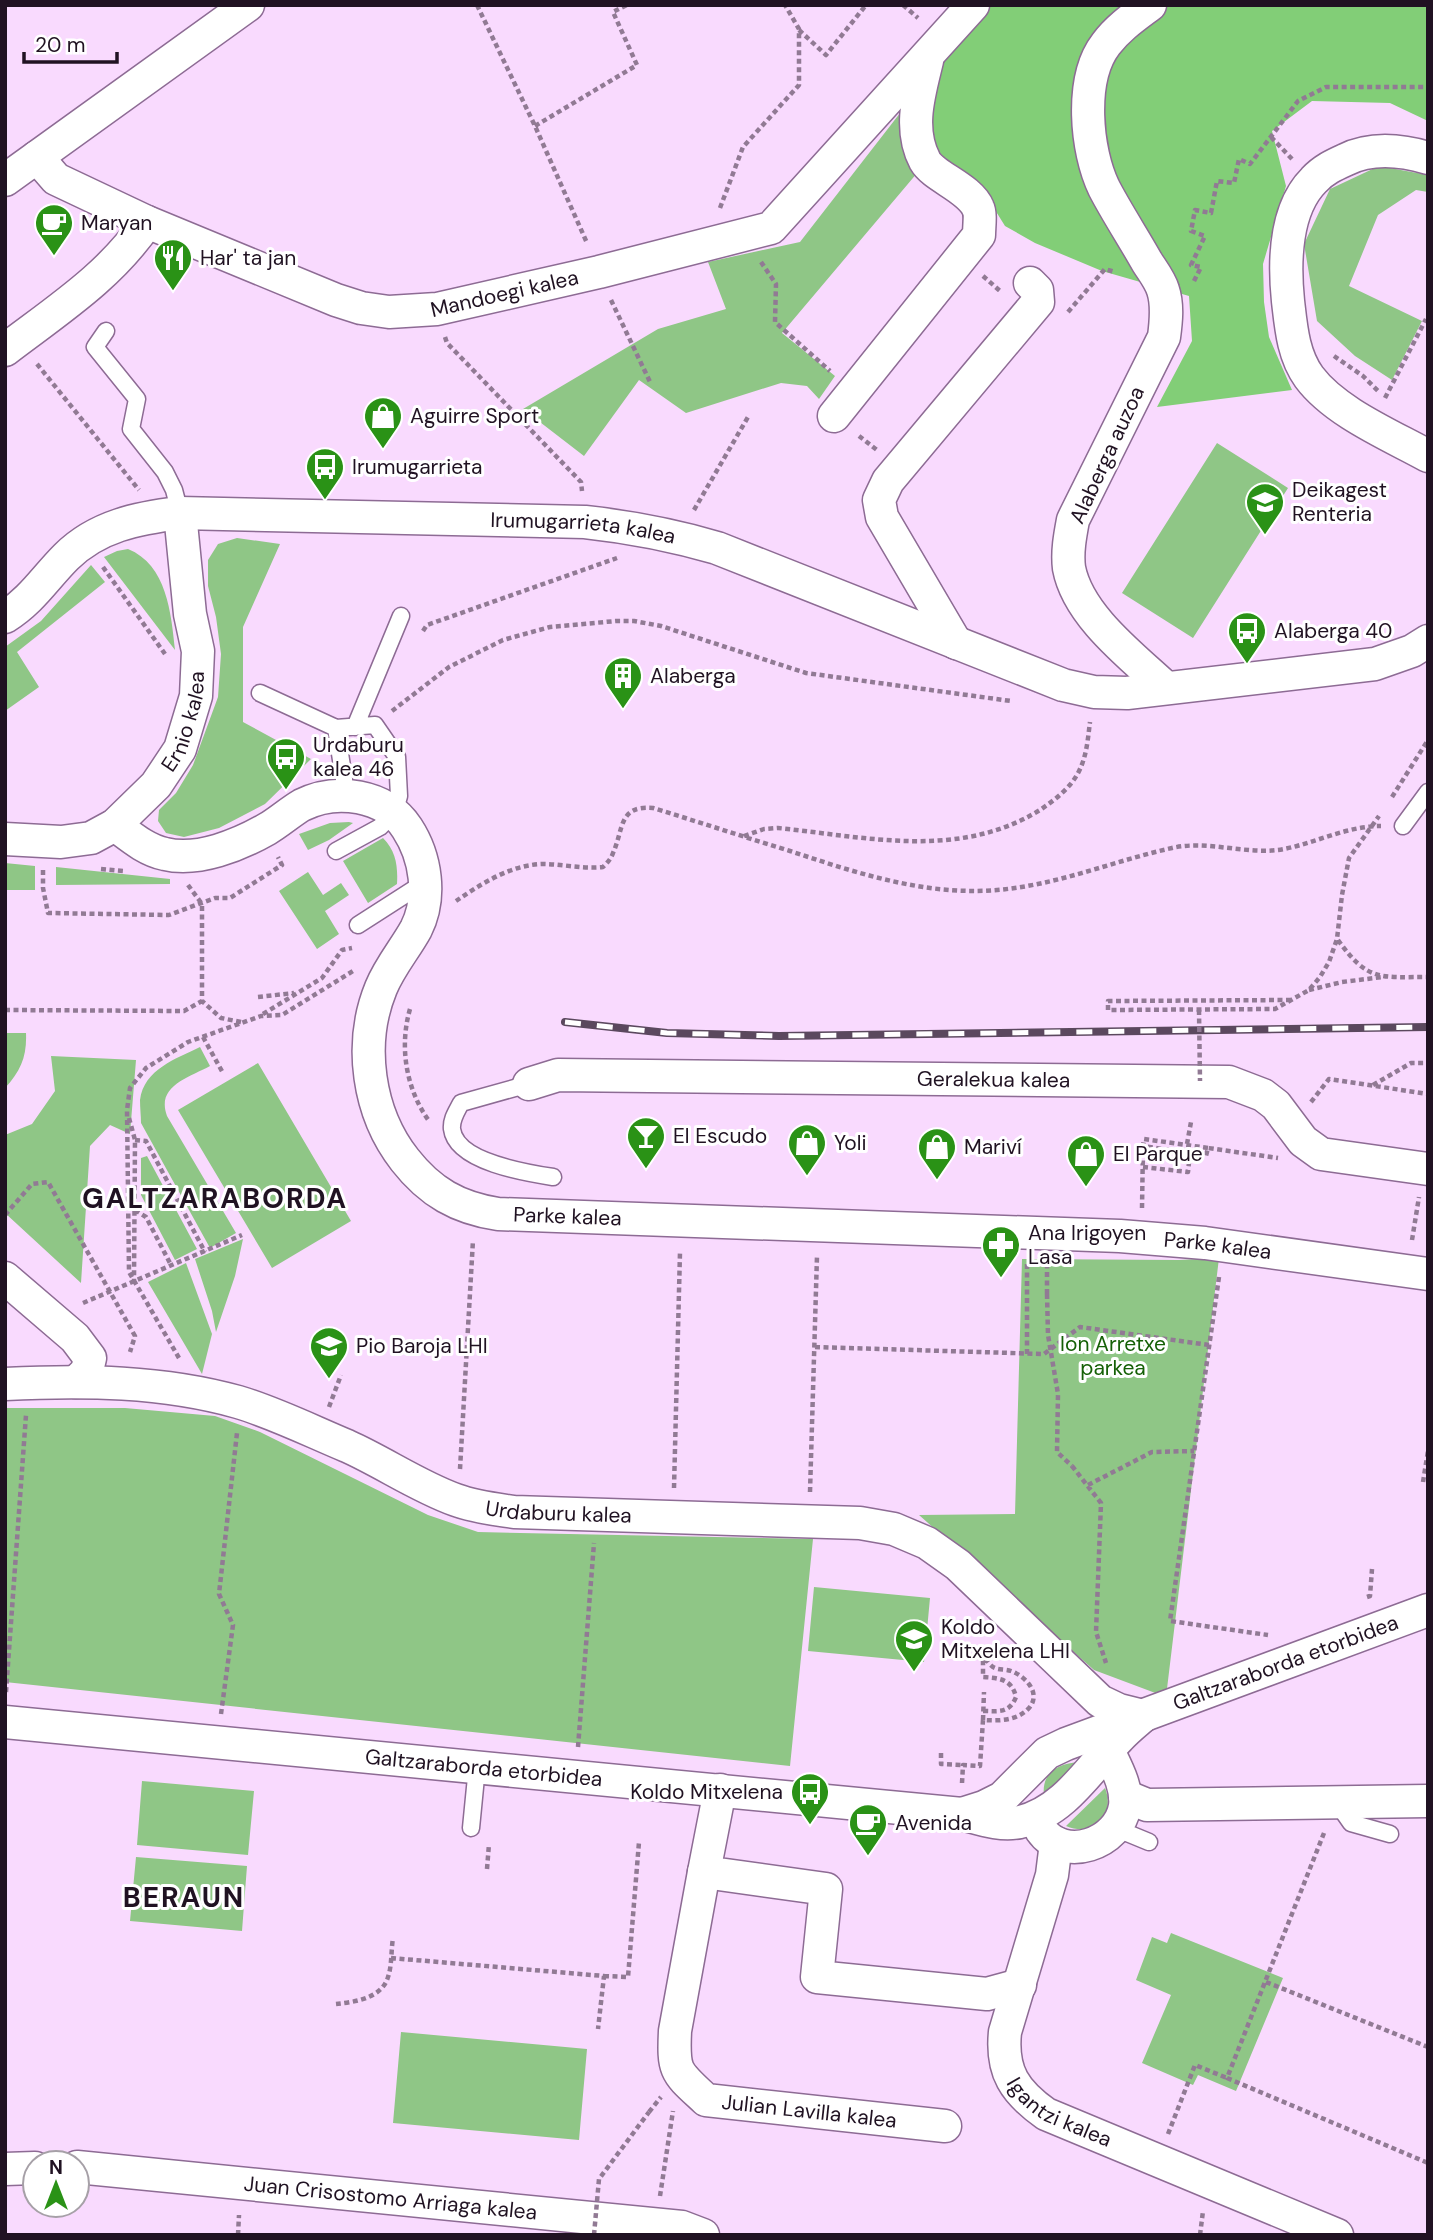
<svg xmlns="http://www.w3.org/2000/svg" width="1433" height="2240" viewBox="0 0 1433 2240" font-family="'DM Sans',sans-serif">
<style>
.green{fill:#8fc686}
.forest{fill:#82ce77}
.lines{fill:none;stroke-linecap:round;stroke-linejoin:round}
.service-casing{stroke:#8d6b94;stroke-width:19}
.minor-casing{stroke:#8d6b94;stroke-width:35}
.path{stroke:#917a94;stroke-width:4.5;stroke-dasharray:5 3.5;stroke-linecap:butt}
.service{stroke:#fff;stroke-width:16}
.minor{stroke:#fff;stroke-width:32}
.rail-casing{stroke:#5b485e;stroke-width:8}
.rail{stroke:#fff;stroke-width:5;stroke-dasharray:16;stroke-linecap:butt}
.path-bridge{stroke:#917a94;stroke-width:4.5;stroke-dasharray:5 3.5;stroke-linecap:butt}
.labels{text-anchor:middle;stroke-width:6;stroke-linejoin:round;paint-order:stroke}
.poi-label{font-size:21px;fill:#201222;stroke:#fff;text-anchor:start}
.street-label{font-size:21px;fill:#201222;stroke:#fff}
.park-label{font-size:21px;fill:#156006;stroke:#fff}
.district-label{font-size:28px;font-weight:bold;letter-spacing:2px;fill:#201222;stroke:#fff}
</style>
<rect width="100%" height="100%" fill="#f9dafe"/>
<path class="green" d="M904,108L918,172L782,333L835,376L819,399L807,386L781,383L686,413L639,380L584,456L523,409L658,329L726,309L708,262L800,242Z
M1379,166L1428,175V192L1416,190L1378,215L1349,286L1422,321L1392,380L1355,356L1317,321L1304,244L1330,189Z
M1217,443L1288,488L1193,638L1122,593Z
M237,538L280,544L243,627V722L311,759L265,804L219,828L184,837L166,833L158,821L159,810L176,793L193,765L218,697L221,654L216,617L208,586V560L218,544Z
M128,549C167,565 171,613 175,650L104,557L117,551Z
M91,565L105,582L17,652L39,687L5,711V647L41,621Z
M349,822L353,823L329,840L308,850L299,834L330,823Z
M383,838C396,851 398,866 397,884L368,903L343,861Z
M5,863L35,866V890H5Z
M56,867L170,879V884L56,885Z
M308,872L323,895L341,883L349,895L325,911L339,934L317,949L279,891Z
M5,1033H26C27,1056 21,1071 5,1088Z
M200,1047L210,1066C188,1078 156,1086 167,1116L236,1233L210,1248L141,1123C141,1116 140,1108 140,1100C144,1069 176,1059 200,1047Z
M51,1056L136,1060L130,1134L110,1125L90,1146L81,1283L5,1213V1135L32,1124L55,1091Z
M258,1063L351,1221L272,1268L178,1110Z
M147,1156L197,1249L175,1260L141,1195V1158Z
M243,1239L235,1276L216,1332L212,1311L195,1259Z
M1219,1258L1166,1697L1094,1670L919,1515L1015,1514L1022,1259L1179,1260Z
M186,1263L212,1334L202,1374L148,1282Z
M5,1408H125L215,1416L260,1432L428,1515L478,1532L813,1539L790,1766L5,1682Z
M814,1587L930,1598L924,1662L808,1651Z
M1080,1762L1044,1796C1041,1772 1059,1763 1080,1762Z
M142,1781L254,1791L248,1855L137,1845Z
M1105,1788C1116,1815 1094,1838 1066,1826Z
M136,1857L247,1866L242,1931L130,1921Z
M1171,1933L1283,1978L1236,2091L1198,2075L1193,2085L1142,2063L1171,1995L1136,1980L1152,1937L1167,1943Z
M401,2032L587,2049L579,2140L393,2123Z"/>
<path class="forest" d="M981,5H1428V121L1390,103L1312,101L1272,131L1286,186L1263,264L1264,302L1269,337L1292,390L1157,407L1192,341L1189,296L1102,271L1035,243L1005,226L982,189L937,151L928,114L935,76L965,23Z"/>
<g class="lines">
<defs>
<path id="service" d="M106,331L95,347L137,399L131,429L165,472L174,490L180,513
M260,693L336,728
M355,727L401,616
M1403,826L1428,792
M336,851L380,827L394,813L399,796L397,757L375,725L336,728L344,779V795
M358,925L425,882
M529,1084L461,1103C457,1111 451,1119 452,1129C456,1162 527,1173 553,1177
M1337,1803L1351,1823L1390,1834
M471,1828L477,1767
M1115,1828L1149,1842"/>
<g id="minor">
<path d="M1150,5C1134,17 1118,28 1106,44C1079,79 1086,151 1104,188C1117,213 1133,237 1147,262C1152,270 1160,280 1163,290C1168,305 1166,322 1164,337L1073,520C1070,536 1067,552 1069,568C1078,616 1133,657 1166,688"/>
<path id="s1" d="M37,157L56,179L147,222L336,300L361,308L389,312L437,309L599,272L771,228L973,5"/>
<path d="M1428,158C1401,150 1371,147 1345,160C1334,165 1323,170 1314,180C1285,209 1284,262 1288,301C1291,327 1293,355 1309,377C1335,412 1390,435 1428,456"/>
<path d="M5,180L248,5"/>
<path d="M5,350C56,311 111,276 147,222"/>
<path d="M834,416L979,235C979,227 981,214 978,208C970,188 934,177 925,161C908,129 919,94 927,61"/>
<path id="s2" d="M5,617C32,600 45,578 66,557C97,526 138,518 180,513L585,522C631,527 673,535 717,548L1063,685L1094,692L1127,693L1375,664L1412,651L1428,641"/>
<path d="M956,643L882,517L879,500L888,481L1038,302L1037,290L1030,283"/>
<path id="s3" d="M115,825C131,837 146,850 165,854C198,862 239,845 267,829C279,822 290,812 302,805C336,788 385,794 407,828C426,857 432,897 416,929C405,949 390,966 381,988C358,1044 368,1113 405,1160C430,1192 458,1208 498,1214L1120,1236L1205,1243L1428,1274"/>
<path id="s4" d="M5,839L61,842L91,838L115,825L156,785L180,749L196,696L198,651L190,614L180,513"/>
<path id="s5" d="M529,1084L558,1075L1229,1082L1263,1095L1276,1105L1303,1141L1321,1154L1428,1169"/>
<path d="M5,1278L75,1338L90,1358L87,1371L76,1382"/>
<path id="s6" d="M5,1384C83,1380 163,1381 238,1402C275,1413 311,1431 347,1446C383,1462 419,1487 456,1500C475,1507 494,1509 514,1512L860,1523L894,1529L927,1543L958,1565L1100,1701L1119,1710L1143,1716"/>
<path id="s7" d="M5,1722L962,1814C981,1819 1000,1826 1020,1822C1064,1812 1090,1768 1119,1738C1126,1730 1135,1723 1143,1716"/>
<path d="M720,1790L704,1872L826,1889L817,1977L987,1994L1020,1985"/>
<path d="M1125,1796L1147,1805L1428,1801"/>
<path id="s8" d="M962,1814L984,1807L1002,1798L1047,1753L1066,1744L1428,1610"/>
<path d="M1041,1830C1064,1863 1119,1844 1125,1806C1128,1781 1109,1757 1101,1734"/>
<path id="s9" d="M1056,1843L1052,1875L1005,2032C1001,2072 1015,2092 1046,2114L1337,2235"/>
<path id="s10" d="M704,1872L675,2031C673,2073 676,2072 706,2100L945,2126"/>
<path id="s11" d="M77,2167L682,2227L703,2235"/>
<path d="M5,2169L35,2168"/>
</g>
</defs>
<use href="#service" class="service-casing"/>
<use href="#minor" class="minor-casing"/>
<path class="path" d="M477,5L535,126L587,243
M903,5L918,18
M799,30L826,55L866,5
M535,126L637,65L613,12L627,5
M1271,137L1292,159
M720,208L743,147L799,85V29L785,5
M761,262L776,284L775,322L830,371
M983,276L1000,291
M1194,281L1201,267L1191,265L1205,236L1191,231L1195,210L1211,213L1217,181L1234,183L1239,159L1250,164L1298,101L1326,87H1428
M611,300L651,384
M1068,312L1105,269L1115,272
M445,337L447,343L581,482L582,491
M1334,356L1363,376L1379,392
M37,364L139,490
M1385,398L1426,319
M859,436L877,450
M694,510L748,417
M103,567L165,654
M423,631L427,625L617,558
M392,711L449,667L503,640L550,627L616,621H634L661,626L806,673L1011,701
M1392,797L1428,740
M744,836L764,829L778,828C867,837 959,860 1040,810C1056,799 1072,787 1080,769C1087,754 1088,737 1090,722
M101,869L123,871
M43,870V888L48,913L169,915L215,898H230L282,865L278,857
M188,885L202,904V1001L221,1018L241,1022
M456,901C481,884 510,865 542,864C562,864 582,869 603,867C607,863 611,859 613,853C624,829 618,805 653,808C699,822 744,837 790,851C857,873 925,896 997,890C1058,885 1113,861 1172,848C1206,840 1243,854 1278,850C1312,845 1345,826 1381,826
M1338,940C1368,982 1380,977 1428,977
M1309,990L1342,982L1383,977
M258,997L294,993
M1291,1000L1108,1001V1010L1275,1009L1309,990L1320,977L1329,962L1337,939L1342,895L1349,858L1379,816
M410,1009C399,1047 406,1089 429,1121
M5,1010L184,1011L202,1001
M263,1014L322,978L342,950L352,948
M203,1037L223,1073
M1373,1085L1411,1063H1428
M1311,1102L1329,1079L1428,1094
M129,1118L135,1140L134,1280
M135,1140L146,1141L205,1252
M1187,1144L1191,1122
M1208,1148L1144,1139L1143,1146L1206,1156L1208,1148L1278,1158
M1143,1167L1188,1172L1190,1153
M1142,1208L1143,1146
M135,1210L146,1217L171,1265
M5,1215L32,1184L48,1182L135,1336L130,1352
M1412,1240L1419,1197
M1219,1277L1170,1621L1268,1635
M1047,1294V1264
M83,1303L242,1235
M815,1347L1044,1354L1080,1327L1209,1345
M1027,1354V1263
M179,1358L129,1272L127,1110L130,1088L146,1068L188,1042L261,1016L282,1015L353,971
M329,1407L341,1375
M1072,1466L1101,1503L1096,1632L1106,1663
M460,1469L473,1240
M1423,1482L1428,1451
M1088,1485L1152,1452L1194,1451
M674,1488L680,1252
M810,1492L817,1256
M1367,1597L1370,1596L1372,1569
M6,1692L26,1415
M983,1711C998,1711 1009,1714 1016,1697C1012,1679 999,1678 983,1677V1656
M221,1714L233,1625L219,1594L237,1433
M983,1720L984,1692
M578,1747L594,1543
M941,1753V1764L963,1765
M962,1783L963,1765L980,1766L983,1720C999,1721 1017,1721 1029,1708C1042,1693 1025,1676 1011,1671C1006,1669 999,1670 995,1668C990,1666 987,1660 983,1656L997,1643
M1324,1833L1227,2078L1428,2163
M487,1869L489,1844
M391,1958L604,1976L598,2029
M604,1976L628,1977L639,1842
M1266,1982L1428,2047
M336,2004C355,2002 382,1998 388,1977C392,1966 391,1950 393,1938
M649,2112L661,2097
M1168,2134L1195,2065L1227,2078
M660,2196L673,2111
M238,2235L239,2215
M1200,2235L1203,2211"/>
<use href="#service" class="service"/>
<use href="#minor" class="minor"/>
<defs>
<path id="rail" d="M565,1022L667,1033L779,1036L1428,1027"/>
</defs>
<use href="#rail" class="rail-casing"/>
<use href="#rail" class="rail"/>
<path class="path-bridge" d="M1199,1010L1200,1081
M1047,1294L1048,1335L1058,1394L1057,1452L1072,1466
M594,2235L599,2179L649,2112"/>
</g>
<defs>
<symbol id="cafe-pin" viewBox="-11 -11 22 30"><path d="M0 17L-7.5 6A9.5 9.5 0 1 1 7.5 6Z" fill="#2a9216" stroke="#fff"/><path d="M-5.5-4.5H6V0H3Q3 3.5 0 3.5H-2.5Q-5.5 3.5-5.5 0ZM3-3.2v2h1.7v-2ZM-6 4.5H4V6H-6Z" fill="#fff"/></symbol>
<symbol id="restaurant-pin" viewBox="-11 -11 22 30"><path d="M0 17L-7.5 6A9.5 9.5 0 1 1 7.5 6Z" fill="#2a9216" stroke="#fff"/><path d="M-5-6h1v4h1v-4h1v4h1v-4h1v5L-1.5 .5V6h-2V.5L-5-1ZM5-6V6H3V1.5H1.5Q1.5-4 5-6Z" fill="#fff"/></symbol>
<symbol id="shop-pin" viewBox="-11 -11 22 30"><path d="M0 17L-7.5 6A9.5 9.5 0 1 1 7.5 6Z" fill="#2a9216" stroke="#fff"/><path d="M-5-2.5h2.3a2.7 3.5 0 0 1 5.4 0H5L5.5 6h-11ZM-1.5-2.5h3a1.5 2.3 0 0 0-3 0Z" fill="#fff"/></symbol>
<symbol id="bus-pin" viewBox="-11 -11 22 30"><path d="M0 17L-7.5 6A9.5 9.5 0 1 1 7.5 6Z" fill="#2a9216" stroke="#fff"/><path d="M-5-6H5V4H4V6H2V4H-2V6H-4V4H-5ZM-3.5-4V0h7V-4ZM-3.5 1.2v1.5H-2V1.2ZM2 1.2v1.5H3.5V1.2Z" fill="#fff"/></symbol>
<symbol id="school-pin" viewBox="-11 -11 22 30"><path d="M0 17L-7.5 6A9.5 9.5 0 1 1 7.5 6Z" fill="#2a9216" stroke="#fff"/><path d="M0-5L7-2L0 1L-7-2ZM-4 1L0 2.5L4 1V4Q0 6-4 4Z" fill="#fff"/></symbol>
<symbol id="building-pin" viewBox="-11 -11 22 30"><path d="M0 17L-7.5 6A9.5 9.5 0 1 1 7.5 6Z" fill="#2a9216" stroke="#fff"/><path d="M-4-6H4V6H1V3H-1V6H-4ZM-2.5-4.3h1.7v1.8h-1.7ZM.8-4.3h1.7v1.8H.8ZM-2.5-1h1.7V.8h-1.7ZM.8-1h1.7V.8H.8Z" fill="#fff"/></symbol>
<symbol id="bar-pin" viewBox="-11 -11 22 30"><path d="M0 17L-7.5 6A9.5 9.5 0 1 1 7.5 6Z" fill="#2a9216" stroke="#fff"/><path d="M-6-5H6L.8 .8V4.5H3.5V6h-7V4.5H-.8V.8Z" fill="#fff"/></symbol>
<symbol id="pharmacy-pin" viewBox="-11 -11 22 30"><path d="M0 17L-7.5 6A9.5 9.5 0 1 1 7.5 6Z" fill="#2a9216" stroke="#fff"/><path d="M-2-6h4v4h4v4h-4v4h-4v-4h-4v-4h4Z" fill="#fff"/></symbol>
</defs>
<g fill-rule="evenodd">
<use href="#cafe-pin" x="32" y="201" width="44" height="60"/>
<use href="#restaurant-pin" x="151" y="236" width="44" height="60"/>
<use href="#shop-pin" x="361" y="394" width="44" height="60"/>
<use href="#bus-pin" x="303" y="445" width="44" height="60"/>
<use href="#school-pin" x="1243" y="480" width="44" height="60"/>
<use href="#bus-pin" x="1225" y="609" width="44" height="60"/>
<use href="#building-pin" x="601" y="654" width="44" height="60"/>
<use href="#bus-pin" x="264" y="735" width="44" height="60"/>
<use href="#bar-pin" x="624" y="1114" width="44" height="60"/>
<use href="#shop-pin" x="785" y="1121" width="44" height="60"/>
<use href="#shop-pin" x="915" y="1125" width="44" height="60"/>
<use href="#shop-pin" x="1064" y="1132" width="44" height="60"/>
<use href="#pharmacy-pin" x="979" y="1223" width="44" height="60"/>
<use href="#school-pin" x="307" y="1324" width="44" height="60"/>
<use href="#school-pin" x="892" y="1617" width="44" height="60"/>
<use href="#bus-pin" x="788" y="1770" width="44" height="60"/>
<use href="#cafe-pin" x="846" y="1801" width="44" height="60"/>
</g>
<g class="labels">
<g class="poi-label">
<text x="81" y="230">Maryan</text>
<text x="200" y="265">Har' ta jan</text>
<text x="410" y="423">Aguirre Sport</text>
<text x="352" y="474">Irumugarrieta</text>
<text x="1292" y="497">Deikagest<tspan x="1292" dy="24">Renteria</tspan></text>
<text x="1274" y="638">Alaberga 40</text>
<text x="650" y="683">Alaberga</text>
<text x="313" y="752">Urdaburu<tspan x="313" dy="24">kalea 46</tspan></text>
<text x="673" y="1143">El Escudo</text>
<text x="834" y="1150">Yoli</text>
<text x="964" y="1154">Mariví</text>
<text x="1113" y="1161">El Parque</text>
<text x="1028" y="1240">Ana Irigoyen<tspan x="1028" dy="24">Lasa</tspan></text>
<text x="356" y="1353">Pio Baroja LHI</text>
<text x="941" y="1634">Koldo<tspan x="941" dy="24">Mitxelena LHI</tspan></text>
<text x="783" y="1799" text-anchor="end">Koldo Mitxelena</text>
<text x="895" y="1830">Avenida</text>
</g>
<g class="street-label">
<text dy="7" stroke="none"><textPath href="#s1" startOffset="506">Mandoegi kalea</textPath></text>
<text transform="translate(1107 455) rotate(-65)" y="7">Alaberga auzoa</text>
<text dy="7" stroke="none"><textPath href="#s2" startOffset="614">Irumugarrieta kalea</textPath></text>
<text dy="7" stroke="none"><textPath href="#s4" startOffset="242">Ernio kalea</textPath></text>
<text dy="7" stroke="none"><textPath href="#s5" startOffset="466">Geralekua kalea</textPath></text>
<text dy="7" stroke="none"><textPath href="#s3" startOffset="861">Parke kalea</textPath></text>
<text dy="7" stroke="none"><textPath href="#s3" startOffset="1512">Parke kalea</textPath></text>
<text dy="7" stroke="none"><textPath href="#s6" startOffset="578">Urdaburu kalea</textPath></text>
<text dy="7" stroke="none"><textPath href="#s8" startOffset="362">Galtzaraborda etorbidea</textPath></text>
<text dy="7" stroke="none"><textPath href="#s7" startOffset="481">Galtzaraborda etorbidea</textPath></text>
<text dy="7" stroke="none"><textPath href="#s9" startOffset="304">Igantzi kalea</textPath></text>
<text dy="7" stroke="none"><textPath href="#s10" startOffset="346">Julian Lavilla kalea</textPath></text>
<text dy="7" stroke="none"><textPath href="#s11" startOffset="315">Juan Crisostomo Arriaga kalea</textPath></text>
</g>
<g class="park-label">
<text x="1113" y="1351">Ion Arretxe<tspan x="1113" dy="24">parkea</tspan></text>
</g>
<g class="district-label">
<text x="215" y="1208">GALTZARABORDA</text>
<text x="184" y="1907">BERAUN</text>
</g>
</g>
<rect width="1433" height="2240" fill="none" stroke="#201222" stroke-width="14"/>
<g transform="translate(56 2184)"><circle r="33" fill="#ffffff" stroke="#a6a0a7" stroke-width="2"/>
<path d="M0-5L12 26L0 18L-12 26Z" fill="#2a9216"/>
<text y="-10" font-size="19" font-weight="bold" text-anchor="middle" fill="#201222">N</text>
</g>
<path d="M24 52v10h93v-10" fill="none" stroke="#201222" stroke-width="3.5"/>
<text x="35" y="52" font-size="21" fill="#201222" stroke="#ffffff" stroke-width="5" paint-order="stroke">20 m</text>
</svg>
